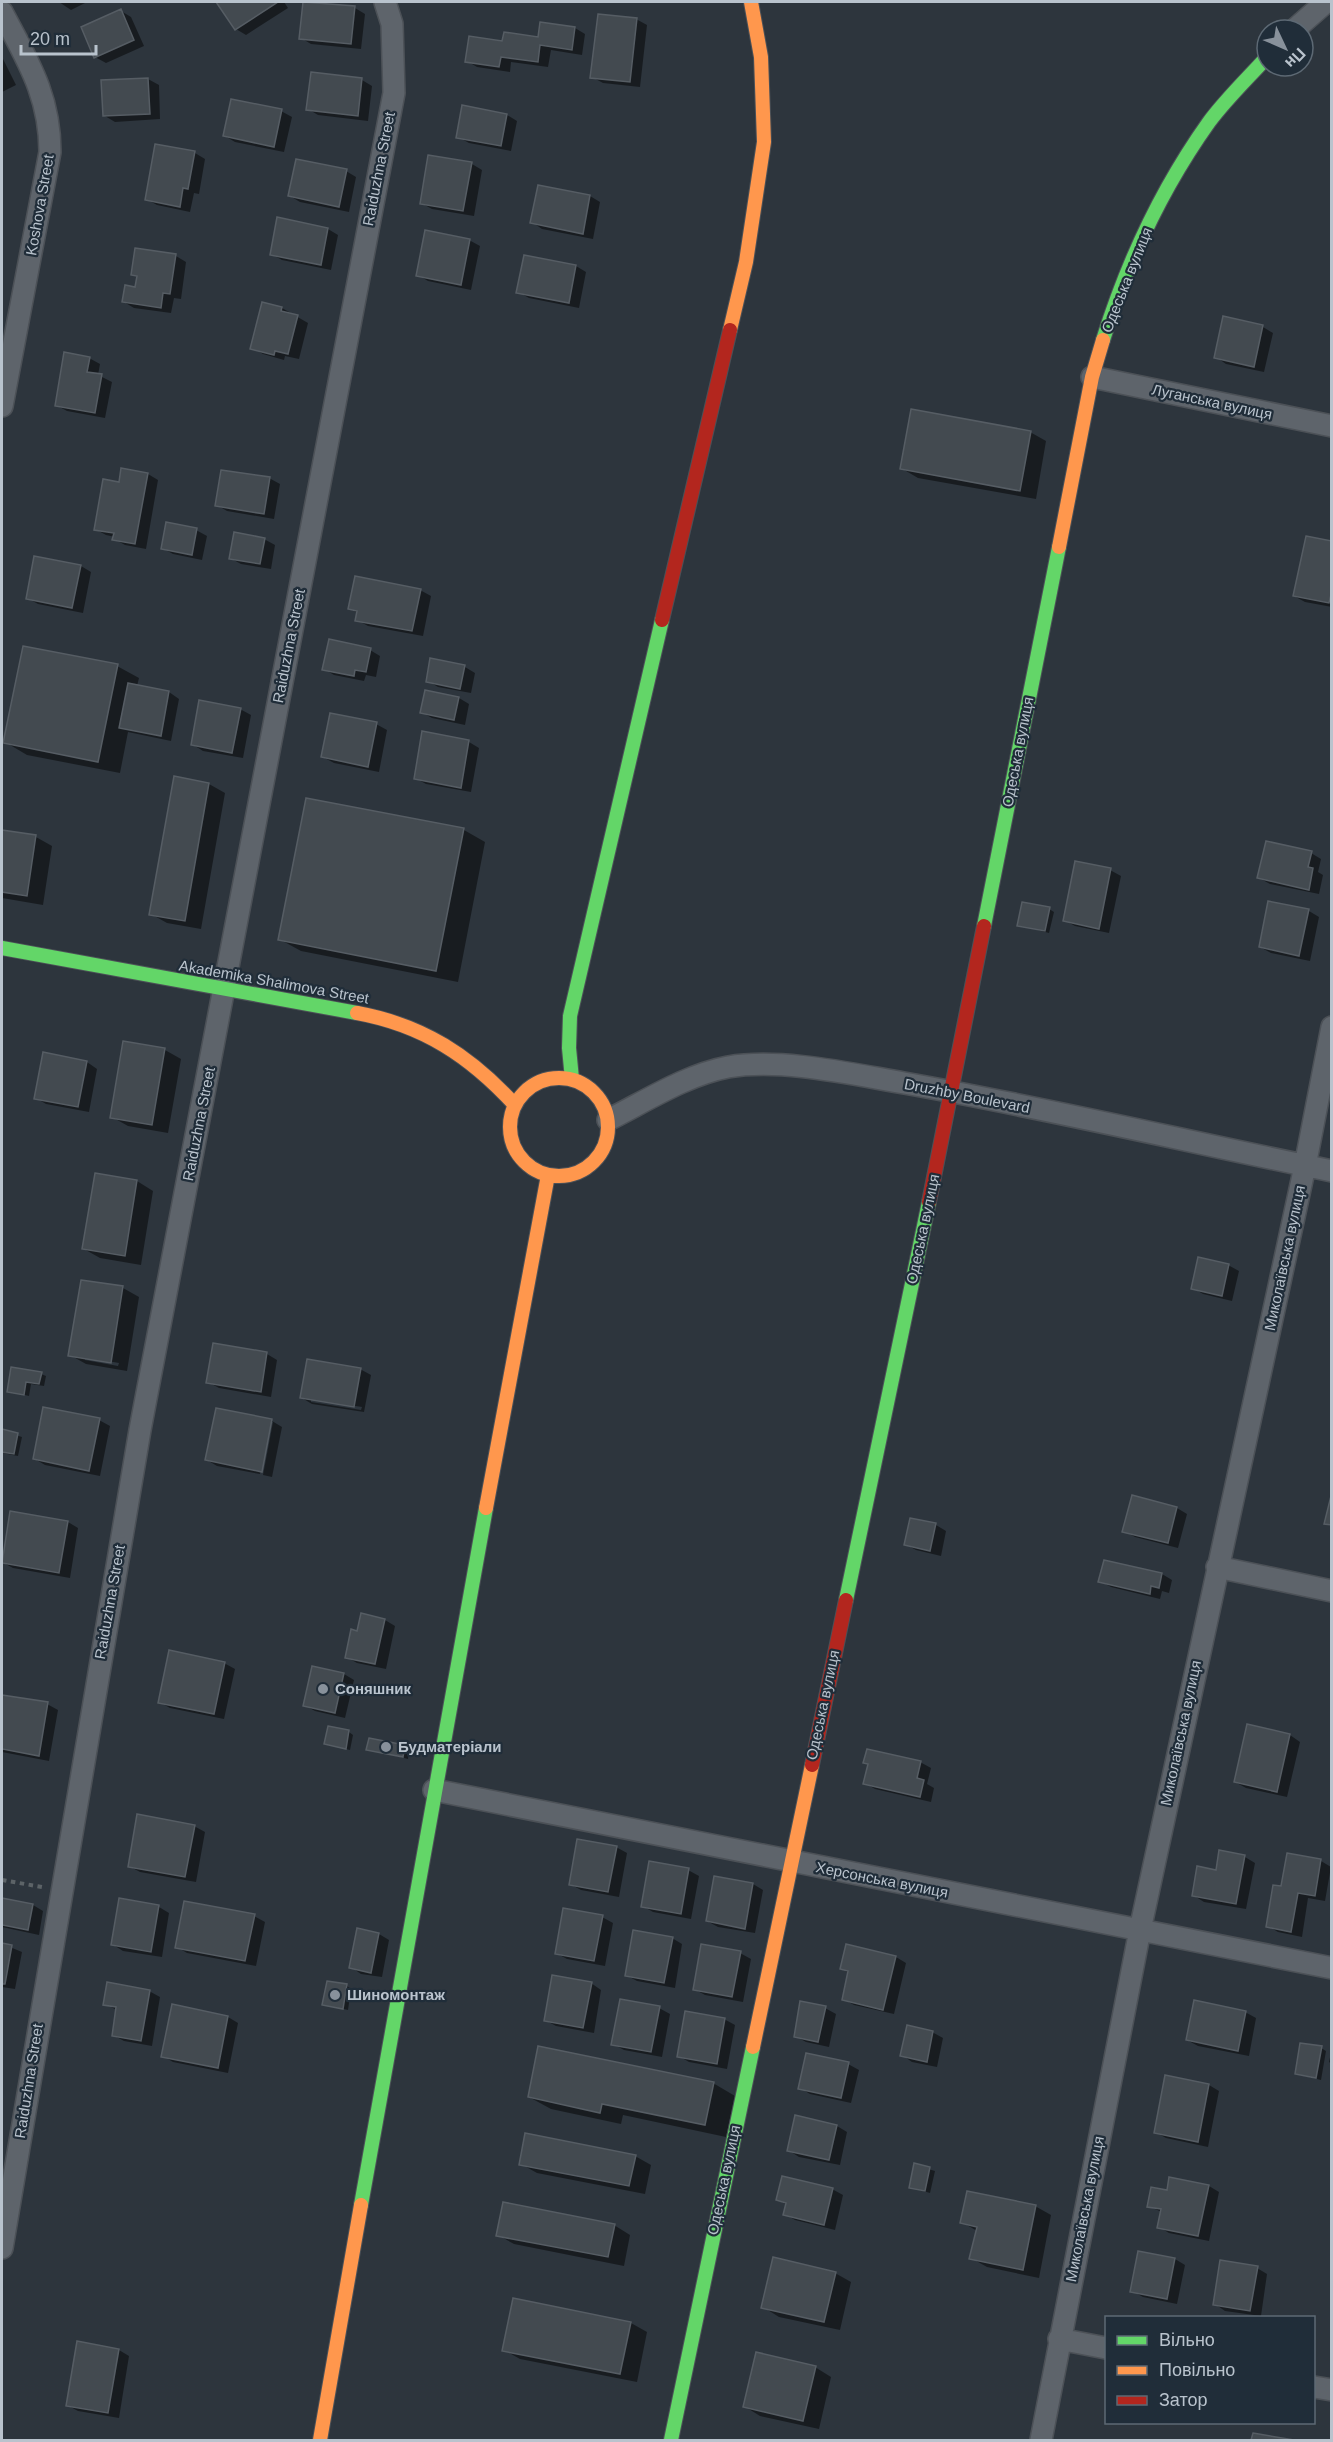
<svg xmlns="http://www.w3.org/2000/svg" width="1333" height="2442" viewBox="0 0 1333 2442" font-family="Helvetica,sans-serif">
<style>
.shadow{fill:#0007;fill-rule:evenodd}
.building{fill:#434a50;stroke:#565d64;stroke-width:1.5}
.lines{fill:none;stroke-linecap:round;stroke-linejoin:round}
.street-casing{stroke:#4c5157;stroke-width:24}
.fast-casing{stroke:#4c5157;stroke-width:16}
.slow-casing{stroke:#4c5157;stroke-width:16}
.jam-casing{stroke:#4c5157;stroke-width:16}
.path{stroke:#5c6367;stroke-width:4;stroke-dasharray:4.5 4.5;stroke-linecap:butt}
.street{stroke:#5e646b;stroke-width:21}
.fast{stroke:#63d668;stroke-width:14}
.slow{stroke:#ff974d;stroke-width:14}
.jam{stroke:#b3261e;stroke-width:14}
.poi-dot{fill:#88919b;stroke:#202d39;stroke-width:2}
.labels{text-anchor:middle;stroke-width:4.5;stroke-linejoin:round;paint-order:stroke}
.street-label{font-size:15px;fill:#b9c3cd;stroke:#202d39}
.poi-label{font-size:15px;font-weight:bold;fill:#b9c3cd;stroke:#202d39;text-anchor:start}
</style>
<rect width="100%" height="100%" fill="#2d353d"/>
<path class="shadow" d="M59,2H87L71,10Z
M218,2H284L288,8L246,35L236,29Z
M355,8L365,14L361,49L311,44L301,38Z
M121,11L131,17L144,46L106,63L95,57Z
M636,19L647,25L640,87L603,83L592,77Z
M575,28L585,34L582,55L551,50L548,67L511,62L510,72L477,67L467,61L504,43L539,38Z
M2,57L16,85L2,92Z
M148,79L159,85L160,119L115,122L105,116Z
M362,80L372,86L368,121L318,115L308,109Z
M464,107L507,115L517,121L511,151L469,143L458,137Z
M281,111L292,117L284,152L235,142L225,136Z
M156,146L195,153L205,159L199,194L194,193L190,212L157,205L146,199Z
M472,164L482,170L474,216L432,209L421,203Z
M346,171L356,177L349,212L300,202L290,196Z
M590,196L600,202L593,239L542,229L532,222Z
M278,219L328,229L338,235L331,270L282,260L271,254Z
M469,240L480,246L471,290L428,281L418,275Z
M136,250L176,256L186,262L181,299L174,298L171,313L134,308L124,302L137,288L138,277L133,274Z
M525,257L576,266L586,272L579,308L529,298L518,292Z
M263,304L282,308L308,323L299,359L285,356L284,360L263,354L252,348Z
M1225,318L1263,327L1273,333L1264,372L1226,364L1216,357Z
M89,358L100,364L98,375L112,382L105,418L67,411L56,405Z
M1030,432L1046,441L1036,499L918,478L901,468Z
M148,474L158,480L146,549L125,545L114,539L115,537L106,535L95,529L120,483Z
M269,478L280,484L274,519L227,511L217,505Z
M196,530L207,536L202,560L173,554L162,548Z
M264,539L275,545L271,569L241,564L230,558Z
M1332,542V607L1305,602L1294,596Z
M81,566L91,572L83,613L38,604L27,598Z
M420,590L431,596L423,636L368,626L357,620L358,613L350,609Z
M370,650L380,656L376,677L366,675L364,681L334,675L324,669Z
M432,660L465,667L475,673L471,693L438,687L428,681Z
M117,666L139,678L137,686L169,692L179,699L171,741L128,732L120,773L27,755L5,742Z
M426,691L459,698L469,704L465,725L432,718L421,712Z
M240,709L251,715L243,758L203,751L192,744Z
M376,724L387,730L379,772L334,763L323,757Z
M469,742L479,748L471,792L426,784L415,778Z
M209,784L225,793L201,929L167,923L151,914Z
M307,800L464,830L485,842L458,982L301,951L279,939Z
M2,831L36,837L52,846L43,905L2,898Z
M1311,853L1321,859L1318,872L1323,875L1319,894L1270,884L1259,878Z
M1110,870L1121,876L1109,933L1075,926L1064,920Z
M1270,903L1309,911L1319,917L1310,961L1271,953L1260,947Z
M1049,909L1054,912L1049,933L1019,925Z
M124,1043L165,1050L181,1059L168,1133L128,1126L112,1117Z
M87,1062L97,1069L89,1112L46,1104L36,1098Z
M96,1175L137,1181L153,1191L141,1265L100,1258L84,1249Z
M1228,1265L1239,1271L1232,1301L1203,1294L1193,1288Z
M82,1281L123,1288L139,1297L127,1371L86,1364L70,1355ZM85,1357L119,1363L118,1366L85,1360Z
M214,1345L267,1354L277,1360L271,1397L219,1388L208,1382Z
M360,1369L371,1375L364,1412L312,1404L302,1398ZM311,1399L362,1407L361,1410L311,1402Z
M41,1374L46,1376L44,1386L31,1384L29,1396L9,1391Z
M217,1410L272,1421L282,1427L272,1477L263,1475L273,1422H270L260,1474L217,1466L207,1460Z
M99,1420L110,1426L100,1476L45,1465L35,1459Z
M2,1431L22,1437L18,1456L2,1453Z
M1133,1497L1177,1508L1187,1514L1178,1548L1135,1537L1124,1531Z
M11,1512L68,1522L78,1528L70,1578L13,1568L2,1562Z
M911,1519L936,1525L946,1531L941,1556L916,1550L905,1544Z
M1162,1574L1172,1580L1169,1593L1162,1591L1160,1599L1111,1587L1100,1581Z
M385,1620L395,1626L386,1669L357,1663L346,1657L358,1632Z
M224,1663L235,1669L224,1719L170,1708L159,1702Z
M313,1668L344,1674L354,1680L345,1718L315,1711L304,1705Z
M2,1696L47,1704L58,1710L49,1761L2,1752Z
M349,1732L353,1735L350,1750L326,1744Z
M1290,1735L1300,1742L1287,1797L1246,1788L1235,1782Z
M405,1746L409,1749L408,1759L368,1749Z
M920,1762L931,1768L927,1784L934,1788L931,1802L875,1789L865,1783Z
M194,1826L205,1832L196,1882L140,1872L129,1866Z
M616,1847L627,1853L619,1897L581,1890L570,1884Z
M1288,1855L1321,1861L1331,1867L1325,1901L1308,1898L1302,1937L1278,1932L1268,1926L1282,1888Z
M1245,1857L1255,1863L1246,1909L1204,1902L1193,1895L1217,1871Z
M688,1870L699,1876L691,1919L653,1912L643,1906Z
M715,1878L753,1884L763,1890L755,1933L718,1927L707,1921Z
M2,1899L33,1905L43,1911L39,1935L2,1927Z
M120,1900L159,1907L169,1913L162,1957L123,1951L112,1944Z
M254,1916L265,1922L256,1966L187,1953L177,1947Z
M602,1917L613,1923L605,1966L567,1959L556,1953Z
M379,1934L389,1940L382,1977L361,1974L351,1967Z
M672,1938L682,1944L675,1988L637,1981L626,1975Z
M2,1941L5,1945L22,1952L15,1989L2,1987Z
M740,1953L751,1959L743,2002L705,1995L694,1989Z
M896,1957L906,1963L894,2014L854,2005L843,1999L849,1973L841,1969Z
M591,1983L601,1990L594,2033L556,2026L545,2020Z
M347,1986L351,1989L348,2010L324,2004Z
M149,1991L160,1997L152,2046L124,2041L113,2035L117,2010L105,2004Z
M173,2006L228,2017L238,2023L228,2073L173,2062L163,2056Z
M659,2008L670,2014L662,2057L624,2050L613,2044Z
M825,2008L836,2014L829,2047L806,2042L795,2036Z
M1245,2012L1256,2018L1249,2056L1198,2046L1187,2040Z
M724,2019L735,2025L727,2069L689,2062L679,2056Z
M932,2032L943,2038L937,2067L912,2062L902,2055Z
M1321,2048L1326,2051L1321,2080L1296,2074Z
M1332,2048V2064L1329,2062Z
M848,2064L859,2070L851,2103L810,2094L800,2088Z
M713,2083L735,2096L726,2137L623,2115L621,2124L551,2109L529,2097Z
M1209,2085L1219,2091L1208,2147L1166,2138L1155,2132Z
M796,2117L837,2126L847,2132L840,2165L799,2157L788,2150Z
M635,2156L651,2165L645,2194L537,2173L521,2164Z
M915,2165L935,2171L930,2193L910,2187Z
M1209,2186L1219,2192L1209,2241L1169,2233L1159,2227L1162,2212L1148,2206L1168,2191Z
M832,2189L843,2195L835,2230L795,2220L785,2214L787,2205L778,2200Z
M1035,2206L1051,2215L1039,2278L987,2267L971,2258L977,2231L962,2222Z
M614,2225L630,2235L624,2266L514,2244L498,2235Z
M1175,2259L1185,2265L1177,2304L1143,2297L1132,2291Z
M1257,2268L1267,2274L1261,2316L1225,2311L1215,2304Z
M835,2273L851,2282L840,2330L779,2317L763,2307Z
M631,2323L647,2332L637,2382L520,2359L504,2350Z
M78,2343L119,2350L129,2356L119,2418L78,2411L67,2405Z
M815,2367L831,2377L819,2429L760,2416L744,2406Z"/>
<path class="building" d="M216,2H278L235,30Z
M303,2L355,6L351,44L299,39Z
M121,9L134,40L94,58L81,27Z
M598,14L637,18L630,82L590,78Z
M540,22L575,27L572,50L540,45L538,62L501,57L499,67L465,62L469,36L502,41L504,32L538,37Z
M311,72L362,78L358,116L306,110Z
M148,78L150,114L103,116L101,80Z
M231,99L282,109L274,147L223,136Z
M462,105L507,114L501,146L456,138Z
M155,144L195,151L188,189L183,188L180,207L145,200Z
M428,155L472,162L463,211L420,204Z
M296,159L347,169L339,207L288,196Z
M538,185L590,195L583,234L530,223Z
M277,217L328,228L321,265L270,255Z
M425,230L470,239L461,285L416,276Z
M135,248L176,254L170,294L163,293L161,308L122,302L125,285L135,287L137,276L131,275Z
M524,255L576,265L569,303L516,293Z
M262,302L282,307L281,311L298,315L288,354L275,351L274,355L250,349Z
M1223,316L1263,325L1254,367L1214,358Z
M64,352L90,357L87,372L102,374L95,413L55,406Z
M911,409L1031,431L1020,491L900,469Z
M121,468L148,473L135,544L112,540L114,533L94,530L103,479L119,482Z
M221,470L270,477L264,514L215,506Z
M166,522L197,528L192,555L161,549Z
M234,532L265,538L260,564L229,559Z
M1306,536L1332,541V590L1329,603L1293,596Z
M34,556L81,565L72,608L26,599Z
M355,576L421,589L412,631L355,621L357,611L348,609Z
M329,639L371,648L366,672L355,670L354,676L322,670Z
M23,646L118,664L98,762L3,743Z
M430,658L465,665L460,689L426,682Z
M128,683L169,691L161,736L119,728Z
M425,690L459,697L454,720L420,713Z
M199,700L241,708L232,753L191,745Z
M330,713L377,722L368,767L321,757Z
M422,731L469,740L461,788L414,779Z
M174,776L209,783L185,921L149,915Z
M306,798L464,828L436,971L278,940Z
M2,830L36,835L27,896L2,892Z
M1266,841L1312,851L1308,867L1313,868L1309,890L1257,878Z
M1075,861L1111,868L1099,929L1063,921Z
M1268,901L1309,909L1299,956L1259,947Z
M1022,902L1050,907L1045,931L1017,926Z
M123,1041L165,1048L152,1125L110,1118Z
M43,1052L87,1061L78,1107L34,1099Z
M95,1173L137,1180L125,1256L82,1249Z
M1198,1257L1229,1264L1222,1296L1191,1289Z
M81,1280L123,1286L111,1363L68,1356Z
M213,1343L267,1352L261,1392L206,1383Z
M307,1359L361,1368L354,1407L300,1398Z
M11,1367L42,1372L39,1384L26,1382L24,1395L7,1392Z
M43,1407L100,1418L89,1471L33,1459Z
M216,1408L272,1419L262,1472L205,1460Z
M2,1429L18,1433L14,1454L2,1452Z
M1332,1492V1525L1324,1524Z
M1132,1495L1177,1507L1168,1543L1122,1532Z
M10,1511L68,1521L59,1573L2,1563Z
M910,1518L936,1523L930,1551L904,1545Z
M1104,1560L1162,1573L1159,1588L1151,1586L1150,1594L1098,1582Z
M361,1613L385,1619L375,1664L345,1658L351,1629L357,1631Z
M169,1650L225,1662L214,1714L158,1703Z
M312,1666L344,1673L335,1713L303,1706Z
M2,1695L48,1702L39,1756L2,1749Z
M1247,1724L1290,1734L1277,1792L1234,1782Z
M328,1726L349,1730L346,1749L324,1744Z
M369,1738L405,1745L403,1757L366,1750Z
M867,1749L921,1761L917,1778L924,1780L920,1797L863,1784L868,1764L863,1763Z
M137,1814L195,1825L185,1877L128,1867Z
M577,1839L617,1846L608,1892L569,1885Z
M1219,1850L1245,1855L1236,1904L1192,1896L1197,1866L1216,1870Z
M1287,1853L1321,1859L1315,1896L1298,1893L1291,1932L1266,1927L1273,1885L1281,1886Z
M649,1861L689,1868L681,1914L641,1907Z
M714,1876L753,1883L745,1929L706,1921Z
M2,1898L33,1904L28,1930L2,1925Z
M119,1898L159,1905L151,1952L111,1945Z
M184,1901L255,1914L245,1961L175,1948Z
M563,1908L603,1915L594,1961L555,1954Z
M357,1928L379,1933L371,1973L349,1968Z
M633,1930L673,1937L664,1983L625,1976Z
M2,1943L12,1945L5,1984H2Z
M701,1944L741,1951L732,1997L693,1990Z
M846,1944L896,1956L883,2010L842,2000L848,1971L840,1969Z
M552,1975L592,1982L583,2028L544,2021Z
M327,1981L347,1984L343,2009L322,2005Z
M107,1982L150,1990L141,2041L112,2036L116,2007L103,2005Z
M620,1999L660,2006L651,2052L611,2045Z
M1194,2000L1246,2011L1238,2051L1186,2040Z
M800,2001L826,2006L818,2042L794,2037Z
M172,2004L228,2016L218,2068L161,2057Z
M685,2011L725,2018L717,2064L677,2057Z
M907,2025L933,2031L927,2062L900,2056Z
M1300,2043L1322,2046L1316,2078L1295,2074Z
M538,2046L714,2082L705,2125L602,2104L600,2113L528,2097Z
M806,2053L849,2062L841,2098L798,2089Z
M1165,2075L1209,2084L1198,2142L1154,2133Z
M795,2115L837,2125L829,2160L787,2151Z
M525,2133L636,2155L629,2186L519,2165Z
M914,2163L930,2167L925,2191L909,2188Z
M782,2176L833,2188L824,2225L783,2215L786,2203L776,2200Z
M1169,2177L1209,2185L1198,2236L1157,2228L1161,2209L1147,2207L1151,2187L1167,2190Z
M967,2191L1036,2205L1023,2270L969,2259L977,2227L960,2223Z
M503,2202L615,2224L608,2257L496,2236Z
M1138,2251L1175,2258L1167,2299L1130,2292Z
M773,2257L836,2272L824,2322L761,2308Z
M1220,2260L1258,2266L1250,2311L1213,2305Z
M513,2298L631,2322L620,2374L502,2351Z
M77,2341L119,2349L108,2413L66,2406Z
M756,2352L816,2366L803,2421L743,2407Z
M1253,2433L1294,2440H1251Z"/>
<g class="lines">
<defs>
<path id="street" d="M2,12C27,60 50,95 50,152L2,406
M1294,30L1326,2
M1092,377L1332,426
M608,1120C646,1101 686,1075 728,1067C782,1058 851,1074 904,1083C1047,1108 1189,1142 1332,1171
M1217,1567L1332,1591
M434,1790L1332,1968
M2,2248L140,1430L394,93L392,24L385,2
M1059,2339L1106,2348
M1314,2387L1332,2390
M1041,2440L1140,1930L1305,1166L1332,1027"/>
<path id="fast" d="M1103,340C1127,263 1162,188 1209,122C1226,99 1248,78 1267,57
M984,926L1059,547
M2,948L357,1013
M572,1079L569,1048L570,1016L662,620
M846,1600L929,1202
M361,2205L486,1508
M671,2440L753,2047"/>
<path id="slow" d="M730,330L746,262L764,142L761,57L751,2
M1059,547L1092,377L1103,340
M357,1013C423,1025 470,1056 515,1105
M510 1127a49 49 0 1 1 98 0a49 49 0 1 1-98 0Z
M486,1508L548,1175
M753,2047L812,1765
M320,2440L361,2205"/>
<path id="jam" d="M662,620L730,330
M929,1202L984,926
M812,1765L846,1600"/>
</defs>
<use href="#street" class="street-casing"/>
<use href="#fast" class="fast-casing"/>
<use href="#slow" class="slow-casing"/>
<use href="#jam" class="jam-casing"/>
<path class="path" d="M2,1880L42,1887"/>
<use href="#street" class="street"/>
<use href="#fast" class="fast"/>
<use href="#slow" class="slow"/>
<use href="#jam" class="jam"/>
</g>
<g class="poi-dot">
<circle cx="323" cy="1689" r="6"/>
<circle cx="386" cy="1747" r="6"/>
<circle cx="335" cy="1995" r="6"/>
</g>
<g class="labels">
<g class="street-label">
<text transform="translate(379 169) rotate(-79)" y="5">Raiduzhna Street</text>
<text transform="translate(40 205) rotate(-80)" y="5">Koshova Street</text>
<text transform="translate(1127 280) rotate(-68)" y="5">Одеська вулиця</text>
<text transform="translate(1212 402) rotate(12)" y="5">Луганська вулиця</text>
<text transform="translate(289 646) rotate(-79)" y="5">Raiduzhna Street</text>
<text transform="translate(1018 752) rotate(-79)" y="5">Одеська вулиця</text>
<text transform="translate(274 982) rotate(10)" y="5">Akademika Shalimova Street</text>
<text transform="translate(967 1096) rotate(11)" y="5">Druzhby Boulevard</text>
<text transform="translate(199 1124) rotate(-79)" y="5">Raiduzhna Street</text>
<text transform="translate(923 1229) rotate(-78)" y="5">Одеська вулиця</text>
<text transform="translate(1285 1258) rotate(-78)" y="5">Миколаївська вулиця</text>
<text transform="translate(110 1602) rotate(-80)" y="5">Raiduzhna Street</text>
<text transform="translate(823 1705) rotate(-78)" y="5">Одеська вулиця</text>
<text transform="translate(1181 1733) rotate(-78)" y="5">Миколаївська вулиця</text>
<text transform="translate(882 1880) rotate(11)" y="5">Херсонська вулиця</text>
<text transform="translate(29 2081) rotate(-81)" y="5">Raiduzhna Street</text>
<text transform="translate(724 2180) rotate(-78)" y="5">Одеська вулиця</text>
<text transform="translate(1085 2209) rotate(-79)" y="5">Миколаївська вулиця</text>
</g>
<g class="poi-label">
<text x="335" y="1694">Соняшник</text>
<text x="398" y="1752">Будматеріали</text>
<text x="347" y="2000">Шиномонтаж</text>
</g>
</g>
<rect width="1333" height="2442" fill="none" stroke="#b9c3cd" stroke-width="6"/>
<rect x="1105" y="2316" width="210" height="108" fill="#202d39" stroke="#5d6974" stroke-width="1.5"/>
<rect x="1117" y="2336" width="30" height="9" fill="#63d668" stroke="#5d6974" stroke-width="1.5"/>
<text x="1159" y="2346" font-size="18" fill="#b9c3cd">Вільно</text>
<rect x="1117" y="2366" width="30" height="9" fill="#ff974d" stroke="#5d6974" stroke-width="1.5"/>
<text x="1159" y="2376" font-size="18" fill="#b9c3cd">Повільно</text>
<rect x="1117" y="2396" width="30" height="9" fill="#b3261e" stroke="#5d6974" stroke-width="1.5"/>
<text x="1159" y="2406" font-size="18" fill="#b9c3cd">Затор</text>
<g transform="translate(1285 48) rotate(134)"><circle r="28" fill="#202d39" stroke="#5d6974" stroke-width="1.5"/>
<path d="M0-4.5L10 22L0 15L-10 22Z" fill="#88919b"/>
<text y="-9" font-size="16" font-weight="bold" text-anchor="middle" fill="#b9c3cd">Пн</text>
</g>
<path d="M21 45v9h75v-9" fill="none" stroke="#b9c3cd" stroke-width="3"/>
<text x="30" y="45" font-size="18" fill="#b9c3cd" stroke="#202d39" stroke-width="4.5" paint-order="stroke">20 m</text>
</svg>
